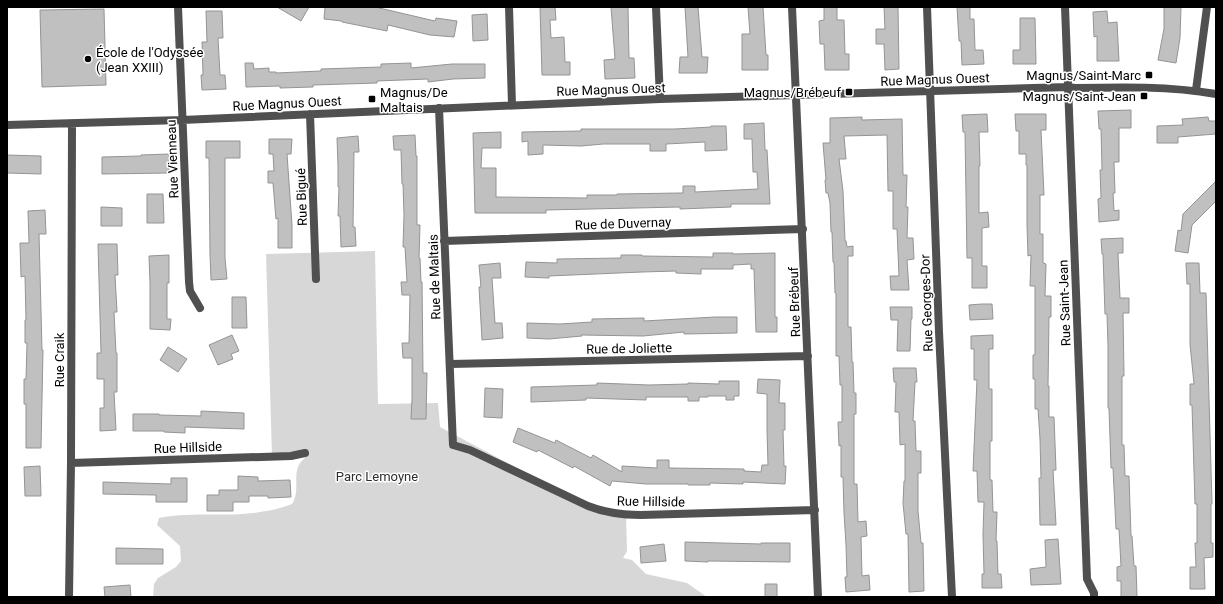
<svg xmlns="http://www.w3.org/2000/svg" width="1223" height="604" viewBox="0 0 1223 604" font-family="Roboto,sans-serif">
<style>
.green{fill:#d7d7d7}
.building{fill:#c0c0c0;stroke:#949494}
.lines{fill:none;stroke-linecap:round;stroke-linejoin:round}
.street{stroke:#505050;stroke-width:8}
.poi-dot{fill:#000;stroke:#fff;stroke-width:1.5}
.labels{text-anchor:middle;stroke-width:3;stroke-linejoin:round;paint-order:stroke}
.poi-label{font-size:13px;fill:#000;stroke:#fff;text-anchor:end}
.street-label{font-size:13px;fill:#000;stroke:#fff}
.park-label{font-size:13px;fill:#2e2e2e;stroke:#fff}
</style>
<rect width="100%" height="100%" fill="#fff"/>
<path class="green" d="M375,251L378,404L438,403L440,427L588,506L626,515L627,551L623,558L632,560L646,574L687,583L707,597H153L154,584L158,578L176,567L181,561L180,546L157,525L159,518C194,511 231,518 266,511C275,510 284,507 292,504C302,489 289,470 305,458V453L272,456L266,254Z"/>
<path class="building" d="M277,7H309L301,21Z
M325,7H375L435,21L436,18L457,21L454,37L430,35L388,25L387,31L342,22V21L324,19Z
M540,7H555L556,20H550L551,38L564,37L565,62H570V75H542Z
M611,7H628L629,58H634L635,78L605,79L604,60L615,59Z
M685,7H698L702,57H708L707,73H679L680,57H688Z
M748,7H763L766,55H768V70H742V34H750Z
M824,7H837V20H844L845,54H849V70H825L824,44H820L819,21L824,20Z
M884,7H898L899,69L885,70L884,44H876V29H885Z
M957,7H970V19H974L975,50H983L984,64L962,65L961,41H959Z
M1164,7H1181L1180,38L1176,63L1158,60L1164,29Z
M104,9L106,85L42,87L40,10Z
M206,11H222L223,38H218L220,75H225L226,89L202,90L201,75H203L202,42H207Z
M1107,11L1108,23L1117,22L1119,61H1097V36L1094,37L1093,12Z
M487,14L488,40L473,41L472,15Z
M1020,18H1035L1036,64H1013V50H1020Z
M245,63H253L254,69L269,68V72H276V73L321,71V69L381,67V64L411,63V68L452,64H485V78L453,79L428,82V79L377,81V83L313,85V87L280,88V86L246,87Z
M1131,110V128H1119V162H1114L1115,193H1113L1114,211L1119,210V220L1099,222L1098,199L1101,198L1100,170H1102L1101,129H1099L1098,111Z
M987,114L988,132H979L980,166H979V213L988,212L989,227L982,228V266H987V288H972V258H967L965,132H963L962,115Z
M1015,114H1046V130H1041L1044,195H1040V234H1043V263L1046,264L1045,296H1051V317H1049L1048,386H1049V417H1054L1056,470H1053L1056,525H1040L1039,478H1041L1040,439L1038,409H1035V379H1033V355H1035V286H1030L1031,255L1028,256L1027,225V165H1026V154H1019V131H1016Z
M862,117V120L902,119L903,175H907L906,207H908L907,238H913L914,259L907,260L909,290H891L890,276H899L897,229H893V191H888L887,135L844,136L846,159H839L843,191L845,241H846L847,247L853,246V256H848V327H851L852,362H853L854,393H856V414H854V484H857L858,522L866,521L867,536L861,537L862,576L869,575L870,590L846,592L845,577H847L846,545L844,513L843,477H841V445L839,446L838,422H842V385H840L839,356H836V293H835L834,262H833L832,232H831L830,203L828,193H826L825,180H826L823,143H830V118Z
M1208,117L1209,121H1216V134L1178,137V143H1157V126L1183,125L1182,119Z
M764,123L765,150H767L770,204H731V207L680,209V207L546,210V213H475L473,133L501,132V148H482L481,168H496V197L587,198V195H617V194L680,193H683V186H695V192L758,189L757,172H753L752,139H744V124Z
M711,126H726L727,150L705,151V142L666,144V151H650V144H603L581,146L543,145V154L528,155V141L522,142V132L581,131V129H675L711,127Z
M415,135L416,156H417V225H420L419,258H420L421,282H422L423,373H427L426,419H411L412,399V358H403L402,343H409L410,295H402L401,282H407L405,247H403L404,215L403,184H402L401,150H394L393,136Z
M358,136L359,152H354L353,227H355L356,246L341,247L340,216H338L339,187H338V166L337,138Z
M269,139H292L291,154H287L292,225V248H278V218L276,219L273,183H268V171H274L273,154H269Z
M206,141H240V158H225V258L227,279L211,280L210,254L209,158H206Z
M169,154V173L102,174V157L141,156V155Z
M7,155L41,156V174L7,173Z
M1216,181V201L1192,225L1188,253L1175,251L1178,230L1181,231L1183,214Z
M147,194H163L164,223H147Z
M101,207L122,208V226H101Z
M45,210L46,234H39L42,350H43L41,448H26V404H24V379H26L27,343H25V320H26L25,276L21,277L20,243H29L28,211Z
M1123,238V253H1118L1120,298H1129V313H1123L1124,376H1122V445H1124L1125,476H1129L1131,536H1132L1134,566H1136L1137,597H1121V581H1117V567L1121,566L1119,529H1116L1113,468H1111L1109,408H1108V345L1107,314H1105L1103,254H1102L1101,239Z
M98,244H117L118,275H115L117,312H114L116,353H117V392H114L116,430L100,431V408H104V379H97V353H101Z
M713,253H733V254L775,253V317H777V332H756L754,269H751V264L733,265V269H701V274L676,273V271L642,272L549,276V278L525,277L526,262L557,263V259L621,258V255H642V256L713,257Z
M169,255V283H167V319H171L170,330L150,329V283L149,256Z
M500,263L501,278H492L495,323H502L503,338L482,340L479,287H481L479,265Z
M1186,263H1199L1200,293H1206L1212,504H1211V543H1213V557L1204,558L1205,589H1190V567H1196L1195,543H1197V504H1195L1192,405H1190V384H1194L1190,344V284H1187Z
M232,297H246L247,328H232Z
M982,304H992L993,319L970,320L969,305Z
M890,307H912V319H911L910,351H897L898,320H891Z
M715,317H737V333L684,334V332L643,336L581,335L582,336L549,339L527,338V323L560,324L592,322V319L644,318V321Z
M232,335L239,351L231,354L233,359L218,365L209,345Z
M993,335V349H989V389H992V441H990V480H992L993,512H997L996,541H997L998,574H1001L1002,588H982V574H984L983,534L984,502H978L977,471H973L977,380H974V349H971V336Z
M168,347L187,359L178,372L160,360Z
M893,368H916L917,382H915L913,421H915L916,451H921V473H918V511L921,543H923L924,591L909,592L908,534H906L903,503L904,481H905V444L900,445L899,412H895L896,382H894Z
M758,379L780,380L779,403H785V430H783L784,466H786L785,484L743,482V484L710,483V485H688V484H646L612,481L610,486L574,466L573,468L538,450L537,452L513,442L518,428L555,443L556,440L591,458L593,455L622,472V466L657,468V460H669V468L744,469V471L761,472L762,465H768L767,430V394L757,393Z
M719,381H739V396H734V400H726V396H708V397H699V401H688V397H646V400L586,398V400L531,402V387L597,385V383L649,385L688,384V383L719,384Z
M485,388L503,389L502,418L484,417Z
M201,411L244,413V429L185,427V433L164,432V431H133V414H159V415L201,416Z
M40,466L41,496H25L24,467Z
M238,476L258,477V481L290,480L291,497L268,498V496H249V502H233V511H207V495H219V490H238Z
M171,478H187V502H156V495L103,494V482L171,484Z
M1058,539L1061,584L1031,585L1030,569L1046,567L1045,540Z
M685,542L761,544V543H790V562L708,561V562L685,561Z
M664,544L666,561L641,563L640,547Z
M116,548L163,549V564H116Z
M765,584H777V597H765Z
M130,585L131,597H105L104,587Z"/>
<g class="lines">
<path class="street" d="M178,7L189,282L190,291L200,308
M509,7L512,105
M656,7L660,99
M792,7L818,597
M927,7L939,332L952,597
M1065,7L1087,579L1094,593V597
M1196,90L1207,7
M439,108L453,445L470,450L588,506C606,513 622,515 641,515L815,510
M310,114L316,279
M7,125L182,120L660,99L1068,87L1075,88C1122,87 1169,86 1216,94
M444,241L803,229
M450,364L808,356
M71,463L291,456L305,453
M69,597L71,463L72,124"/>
</g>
<g class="poi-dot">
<circle cx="88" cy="59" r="4"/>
<rect x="1145" y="71" width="8" height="8" rx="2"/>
<rect x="845" y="88" width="8" height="8" rx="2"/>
<rect x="1140" y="92" width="8" height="8" rx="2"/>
<rect x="368" y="95" width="8" height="8" rx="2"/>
</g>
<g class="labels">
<g class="poi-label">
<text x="96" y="57" text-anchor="start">École de l'Odyssée<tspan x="96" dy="15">(Jean XXIII)</tspan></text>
<text x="1141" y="80">Magnus/Saint-Marc</text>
<text x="380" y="97" text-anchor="start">Magnus/De<tspan x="380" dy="15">Maltais</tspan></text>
<text x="841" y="97">Magnus/Brébeuf</text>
<text x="1136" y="101">Magnus/Saint-Jean</text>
</g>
<g class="street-label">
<text transform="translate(935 79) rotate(-2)" y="5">Rue Magnus Ouest</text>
<text transform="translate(611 89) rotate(-2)" y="5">Rue Magnus Ouest</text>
<text transform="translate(287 103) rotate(-3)" y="5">Rue Magnus Ouest</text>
<text transform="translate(172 159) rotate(-92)" y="5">Rue Vienneau</text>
<text transform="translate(301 197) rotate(-92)" y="5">Rue Bigué</text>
<text transform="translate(623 223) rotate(-2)" y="5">Rue de Duvernay</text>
<text transform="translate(434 277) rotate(-92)" y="5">Rue de Maltais</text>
<text transform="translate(794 302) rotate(-92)" y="5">Rue Brébeuf</text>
<text transform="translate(926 303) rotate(-92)" y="5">Rue Georges-Dor</text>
<text transform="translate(1064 303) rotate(-92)" y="5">Rue Saint-Jean</text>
<text transform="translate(629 348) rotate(-1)" y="5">Rue de Joliette</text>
<text transform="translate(59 360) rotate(-90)" y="5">Rue Craik</text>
<text transform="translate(188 447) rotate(-2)" y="5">Rue Hillside</text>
<text transform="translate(651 501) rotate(1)" y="5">Rue Hillside</text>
</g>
<g class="park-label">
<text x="377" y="481">Parc Lemoyne</text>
</g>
</g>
<rect width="1223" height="604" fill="none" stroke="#000000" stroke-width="16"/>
</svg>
